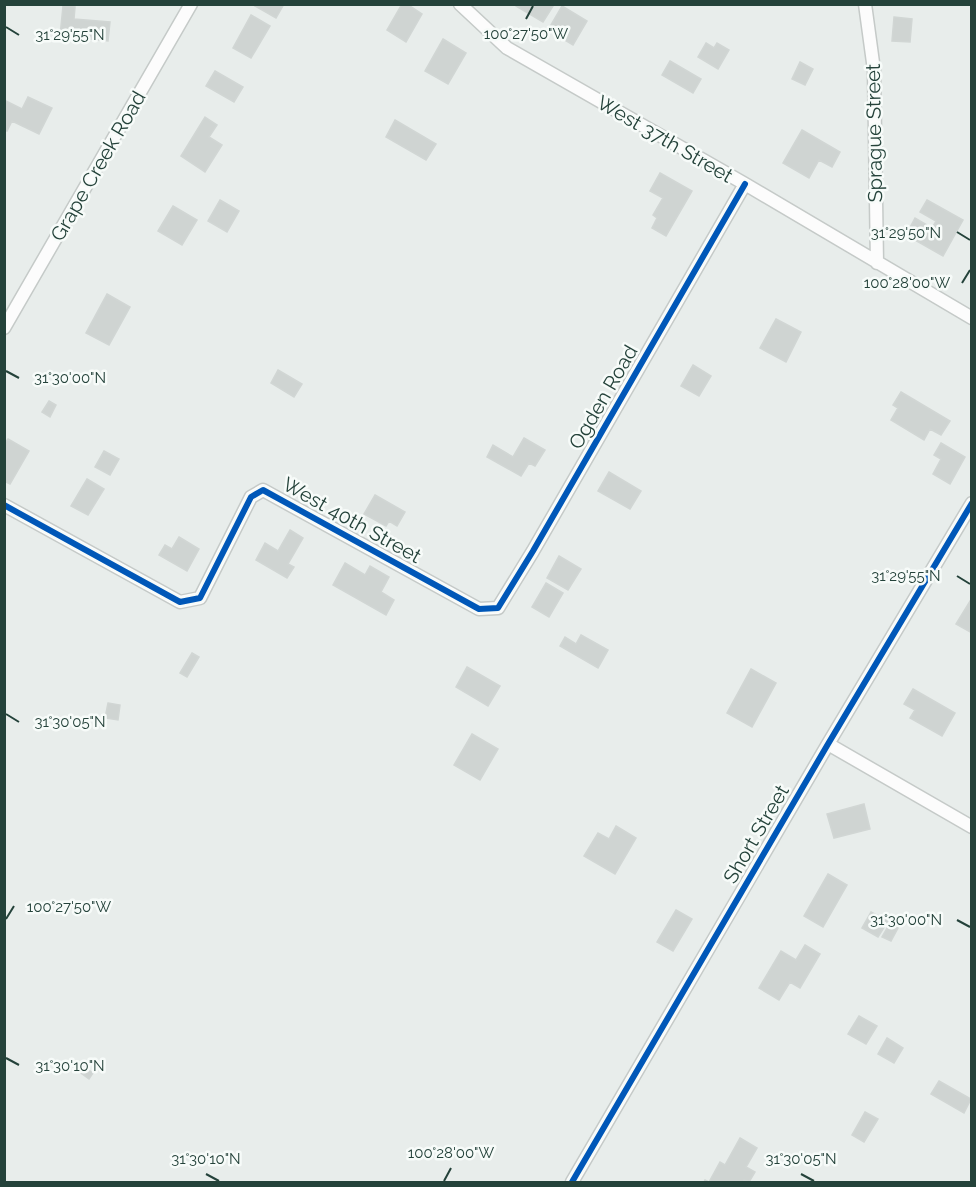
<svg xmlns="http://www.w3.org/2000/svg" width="976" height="1187" viewBox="0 0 976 1187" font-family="Raleway,sans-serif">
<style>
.building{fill:#cfd4d2;stroke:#d1d6d4;stroke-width:1.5}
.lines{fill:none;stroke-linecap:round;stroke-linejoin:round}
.street-casing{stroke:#c5cac8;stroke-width:15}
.street{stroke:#fcfcfc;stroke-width:12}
.cycleway-casing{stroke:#f7fbf9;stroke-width:10}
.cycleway{stroke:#0057b8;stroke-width:6}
.ticks{fill:none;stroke:#24423a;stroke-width:2}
.labels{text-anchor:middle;stroke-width:5;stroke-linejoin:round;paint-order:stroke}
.street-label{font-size:20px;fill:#24423a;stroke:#f7fbf9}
.ticks-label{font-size:15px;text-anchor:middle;fill:#24423a;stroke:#f7fbf9;stroke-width:5;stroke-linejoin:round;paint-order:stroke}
</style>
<rect width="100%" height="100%" fill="#e8edeb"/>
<path class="building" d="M257,4H284L276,18L255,6Z
M402,4H407L422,14L406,42L387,30Z
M516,4H551L553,6L543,22L516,6Z
M63,6L75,7L74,19L110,22L108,41L60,36Z
M562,6L587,21L573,45L548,30Z
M251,15L270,26L251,58L233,48Z
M894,17L912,19L910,42L892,41Z
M443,39L466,53L448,84L425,71Z
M706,43L714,48L717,43L729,50L718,69L698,57Z
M670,61L701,79L693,93L662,75Z
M800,62L813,69L805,85L792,79Z
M215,71L243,87L234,102L206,86Z
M28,97L52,108L39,134L12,121L7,131L4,130V100L22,109Z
M205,117L217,125L209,137L222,145L205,172L181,156Z
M395,120L436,144L426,160L386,137Z
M802,130L840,152L832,167L819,160L809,178L783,163Z
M660,173L692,191L666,236L652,228L657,218L653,215L663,198L650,191Z
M220,200L239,211L227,232L208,221Z
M927,200L963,220L943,256L906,235L915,218L932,228L936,221L920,212Z
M173,206L197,220L182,245L158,231Z
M107,294L130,307L109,345L86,333Z
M776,319L801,332L786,362L760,348Z
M693,365L711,376L699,396L681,386Z
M278,370L302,384L294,397L271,383Z
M901,392L950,421L941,435L930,429L924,440L891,420L898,408L893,405Z
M49,401L56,405L50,417L42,412Z
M524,438L545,450L535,466L529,463L521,476L487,457L493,445L513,457Z
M8,439L29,451L10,484L4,481V444Z
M941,443L965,457L950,484L933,474L941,459L934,455Z
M104,451L119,459L110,475L95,467Z
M609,472L641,491L630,509L598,491Z
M87,479L104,489L88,515L71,506Z
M375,495L405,512L397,526L389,521L386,526L364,514Z
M290,530L303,538L288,564L294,567L287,578L256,560L265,543L278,551Z
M179,537L199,549L187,571L159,555L165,545L172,549Z
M559,556L581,569L568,590L547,578Z
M345,563L365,575L370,566L389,577L381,592L394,600L386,615L333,585Z
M546,583L563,593L549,617L532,607Z
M972,598V633L956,624Z
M581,635L608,650L598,668L560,646L565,637L576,644Z
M192,653L199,657L187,677L180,673Z
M467,667L500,686L488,706L456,687Z
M751,669L776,683L752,727L727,713Z
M913,689L955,713L942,736L910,718L915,710L904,704Z
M108,703L120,705L118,720L105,718Z
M472,734L498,749L480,780L454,765Z
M864,804L870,829L834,838L827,814Z
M616,826L636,838L615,874L584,856L598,833L609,839Z
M828,874L847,885L823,927L804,916Z
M676,910L692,919L673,951L657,942Z
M871,912L888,921L878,937L862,928Z
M890,923L898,928L891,941L882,937Z
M805,945L820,954L800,988L790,982L779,1000L759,988L781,951L796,960Z
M859,1016L877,1026L866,1044L848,1034Z
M887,1038L903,1048L894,1063L878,1054Z
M78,1063L93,1073L89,1079L74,1068Z
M939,1081L971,1099L964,1113L931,1094Z
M865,1112L878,1119L864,1142L852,1135Z
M740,1138L757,1148L746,1167L755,1172L749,1182L744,1180L743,1182H704L705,1180L709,1182L720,1162L725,1165Z"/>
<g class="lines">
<defs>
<path id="street" d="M460,4L507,48L745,184L972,318
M865,4L874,70L877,263
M4,328L191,4
M4,505L180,602L200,598L251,497L263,490L479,609L498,608L533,551L745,184
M828,744L972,827
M572,1182L828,744L972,503"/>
</defs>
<use href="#street" class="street-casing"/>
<use href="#street" class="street"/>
<defs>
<path id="cycleway" d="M4,505L180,602L200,598L251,497L263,490L479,609L498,608L533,551L745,184
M572,1182L828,744L972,503"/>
</defs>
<use href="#cycleway" class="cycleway-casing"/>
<use href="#cycleway" class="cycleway"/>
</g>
<path class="ticks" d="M526,19L533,6M6,27L19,35M957,232L970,240M962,283L970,270M6,371L19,378M957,576L970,584M6,714L19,722M6,919L14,906M957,920L970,927M6,1058L19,1065M206,1174L219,1181M801,1174L814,1181M444,1181L451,1168"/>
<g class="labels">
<g class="street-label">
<text transform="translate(874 133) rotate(-91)" y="7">Sprague Street</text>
<text transform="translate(665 139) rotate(30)" y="7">West 37th Street</text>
<text transform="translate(98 166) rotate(-60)" y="7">Grape Creek Road</text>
<text transform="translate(603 397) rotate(-60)" y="7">Ogden Road</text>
<text transform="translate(352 520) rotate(29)" y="7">West 40th Street</text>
<text transform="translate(756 834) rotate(-60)" y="7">Short Street</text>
</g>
</g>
<g class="ticks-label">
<text x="526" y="39">100°27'50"W</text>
<text x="70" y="40">31°29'55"N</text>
<text x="906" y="238">31°29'50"N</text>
<text x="907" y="288">100°28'00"W</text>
<text x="70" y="383">31°30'00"N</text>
<text x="906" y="581">31°29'55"N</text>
<text x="70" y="727">31°30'05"N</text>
<text x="69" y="912">100°27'50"W</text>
<text x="906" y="925">31°30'00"N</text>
<text x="70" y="1071">31°30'10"N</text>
<text x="451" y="1158">100°28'00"W</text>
<text x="206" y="1164">31°30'10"N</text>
<text x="801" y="1164">31°30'05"N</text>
</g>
<rect width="976" height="1187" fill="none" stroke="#24423a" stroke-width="12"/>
</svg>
